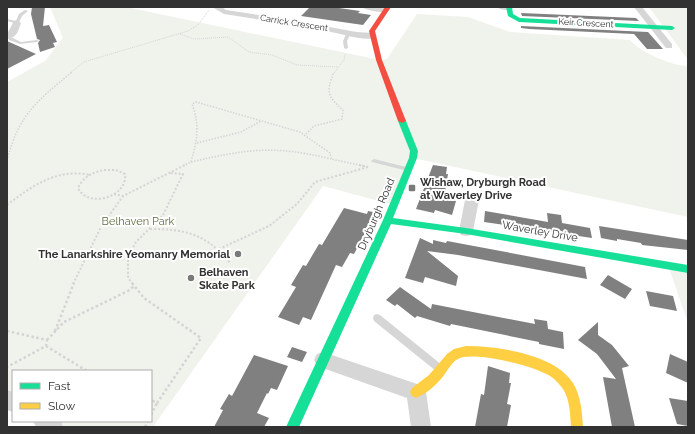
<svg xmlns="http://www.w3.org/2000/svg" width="695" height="434" viewBox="0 0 695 434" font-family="Raleway,sans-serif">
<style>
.green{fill:#f0f3ec}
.building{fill:#808080}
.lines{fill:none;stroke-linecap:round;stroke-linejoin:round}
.path-far3{stroke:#d4d4d4;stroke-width:1;stroke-dasharray:1 1;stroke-linecap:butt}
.path-far2{stroke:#d4d4d4;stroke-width:1.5;stroke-dasharray:1.5 1.5;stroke-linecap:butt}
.path-far1{stroke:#d4d4d4;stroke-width:2;stroke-dasharray:2 2;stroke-linecap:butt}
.path{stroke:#d4d4d4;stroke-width:2.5;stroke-dasharray:2.5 2.5;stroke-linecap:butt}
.lane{fill:#d6d6d6;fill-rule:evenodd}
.street{fill:#d6d6d6;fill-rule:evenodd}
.fast{fill:#16e098;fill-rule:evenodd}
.slow{fill:#ffcf43;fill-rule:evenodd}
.jam{fill:#f24e42;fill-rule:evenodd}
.poi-dot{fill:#7a7a7a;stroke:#fff;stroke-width:1.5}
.labels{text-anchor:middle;stroke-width:4;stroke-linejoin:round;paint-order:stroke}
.far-street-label{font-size:9px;fill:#323232;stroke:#fff}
.poi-label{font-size:11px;font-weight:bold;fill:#323232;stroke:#fff;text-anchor:start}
.street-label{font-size:11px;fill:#323232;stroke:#fff}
.park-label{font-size:11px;fill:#5d6d40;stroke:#fff}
</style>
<rect width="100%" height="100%" fill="#fff"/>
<path class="green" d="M50,7H126L380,60L387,59L417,14L468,17L510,32L630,40C639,52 673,66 688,66V217L413,158L394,205L323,186L153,427H53L43,421H151V371H13V403L7,399V82L45,61L63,38Z
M649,7H688V60L686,57Z
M668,265L688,269V323Z"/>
<path class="building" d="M32,7H45L43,26L49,25L57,42L53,43L55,47L40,52L38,43L40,40L37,39L31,14Z
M310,7H332L360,11L358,13L371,15L363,25L301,16Z
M521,13L636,18L639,21L522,16Z
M521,26L648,32L663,49H647L634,34L529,29L521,28Z
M7,41L36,54L7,69Z
M433,165L447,167L446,174H448L444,198L456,201L452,215L435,210L434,213L416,209Z
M344,208L367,214L368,211L378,213L373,225L370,224L354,254L350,253L342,267L336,265L311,320L303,317L299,325L278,317L296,287L291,285L303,265L306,266L319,244L322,245Z
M485,211L548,222L547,213L561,215L562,223L590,228L592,238L484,222Z
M599,226L688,240V250L642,245L641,243L617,239V241L601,238Z
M420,238L433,244V240L446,243L447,241L585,267L587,279L458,255L427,251L458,276L456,286L425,277L423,283L405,278Z
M608,275L632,289L625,299L600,285Z
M400,287L431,309L432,304L535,324L534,319L547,321L548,329L563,332L564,349L539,344V342L451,324L450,326L417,316L415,318L397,304L395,306L386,300Z
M646,291L673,296L677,311L650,306Z
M598,322V335L612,345L629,366L622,368L635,427H612L603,377L616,379L597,354L578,340Z
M292,347L307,352L302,362L287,357Z
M670,354L688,362V383L666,373Z
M254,355L288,366L277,390L271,388L268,394L267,393L257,413L269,418L264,427H214L223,410L220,409L229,394L232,396Z
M488,366L510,373L509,383H511L507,404L511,405L507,427H475L481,394L484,395Z
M669,398L688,401V426L677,424Z"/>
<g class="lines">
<path class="path-far3" d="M180,34L194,39L228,37L249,52L272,55L297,65L338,67
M70,73L84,62L188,31L198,25L209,10
M334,73L344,60L345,54"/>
<path class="path-far2" d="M306,134L314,126L342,119L343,110C327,96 326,92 334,72
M197,143L241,132L261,121
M7,161C18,115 37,101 72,72
M191,162C246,149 275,145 331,159
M183,166L191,162C197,141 200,125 192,104L196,102L300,132L330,153L331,159L364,166"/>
<path class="path-far1" d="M359,165L368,167
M104,170H116L125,174C128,197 88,209 78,188C83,177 93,172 104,170Z
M114,194L123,196L185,165
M7,205C32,186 57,168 90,175
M150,229C186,229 206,234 230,263
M219,249L269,226L297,204L315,182L368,167
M73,284L101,227L123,196
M133,284L128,278V257L136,242L163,215L183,174L170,173"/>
<path class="path" d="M132,283L144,298L201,338L157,403L151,400
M7,331L47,340L46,346L7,367
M55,331L74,283
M47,340L64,322L128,291L134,286
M46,346L87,371
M151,415L157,403
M145,427L148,421"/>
<path class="lane" d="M25,10L28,11L22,16L18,24L7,21V19L16,21L19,14Z
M347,32L351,33L347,41L348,48L346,49L344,48L343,41Z
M9,38H13L21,42L37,40L39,41L37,42L20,44L9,40Z
M374,159L410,168L411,169L408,171L372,162L371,161Z
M377,314L380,315L442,365L444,368L442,371L439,372L436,371L374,321L373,318L374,315Z"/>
<path class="street" d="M212,7H222L226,10C268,16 310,23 351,31C358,33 373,31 377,36C370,43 346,35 336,33C299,25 261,20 224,14Z
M362,7H382L390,10C385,14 367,11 362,7Z
M497,7H514C510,11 501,11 497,7Z
M634,7H642L672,44V48H666Z
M17,20L21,23C18,31 17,38 7,39V34L14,21Z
M472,195L477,197L479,200L473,231L471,235L466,236L461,235L459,231L465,200L467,197Z
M323,352L423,386L426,392L431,427H411L407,398L317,366L314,360L317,354Z
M7,390L13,392V412L7,410Z
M33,421H61L63,427H36Z"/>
<path class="fast" d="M506,7H512L513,14L520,18L672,26L675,28L672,30L519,22L508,16Z
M399,119H405L406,121L418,151L417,158L393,218L466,228L688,265V273L466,234L391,224L299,427H286L383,220L409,158L410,151L398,121Z"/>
<path class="slow" d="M466,346C497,346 555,354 573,383C581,396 582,412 583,427H571C570,414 570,400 563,389C558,382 552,376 544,373C530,365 472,351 458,359C452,362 448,370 444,375C437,385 427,393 416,398L412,396L410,392L412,388L429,375L447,354L454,349Z"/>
<path class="jam" d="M385,7H391L375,31L382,60L406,121L402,123L398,121L376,60L369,31Z"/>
</g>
<g class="poi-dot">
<rect x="408" y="184" width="8" height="8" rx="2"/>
<circle cx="238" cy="254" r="4"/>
<circle cx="191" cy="278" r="4"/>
</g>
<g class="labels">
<g class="far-street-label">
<text transform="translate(294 23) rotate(9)" y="3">Carrick Crescent</text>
<text transform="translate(586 23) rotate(3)" y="3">Keir Crescent</text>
</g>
<g class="poi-label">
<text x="420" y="186">Wishaw, Dryburgh Road<tspan x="420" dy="13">at Waverley Drive</tspan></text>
<text x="230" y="258" text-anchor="end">The Lanarkshire Yeomanry Memorial</text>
<text x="199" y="276">Belhaven<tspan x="199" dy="13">Skate Park</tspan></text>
</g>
<g class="street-label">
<text transform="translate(376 214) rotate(-67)" y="4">Dryburgh Road</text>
<text transform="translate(540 231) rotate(10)" y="4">Waverley Drive</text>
</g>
<g class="park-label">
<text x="138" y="225">Belhaven Park</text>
</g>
</g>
<rect width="695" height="434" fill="none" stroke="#323232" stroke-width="16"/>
<rect x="12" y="370" width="140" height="52" fill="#ffffff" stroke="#adadad"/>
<rect x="20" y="383" width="20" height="6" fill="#16e098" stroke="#adadad"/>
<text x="48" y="390" font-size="12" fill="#323232">Fast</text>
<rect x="20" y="403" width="20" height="6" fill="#ffcf43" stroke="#adadad"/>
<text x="48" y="410" font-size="12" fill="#323232">Slow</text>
</svg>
